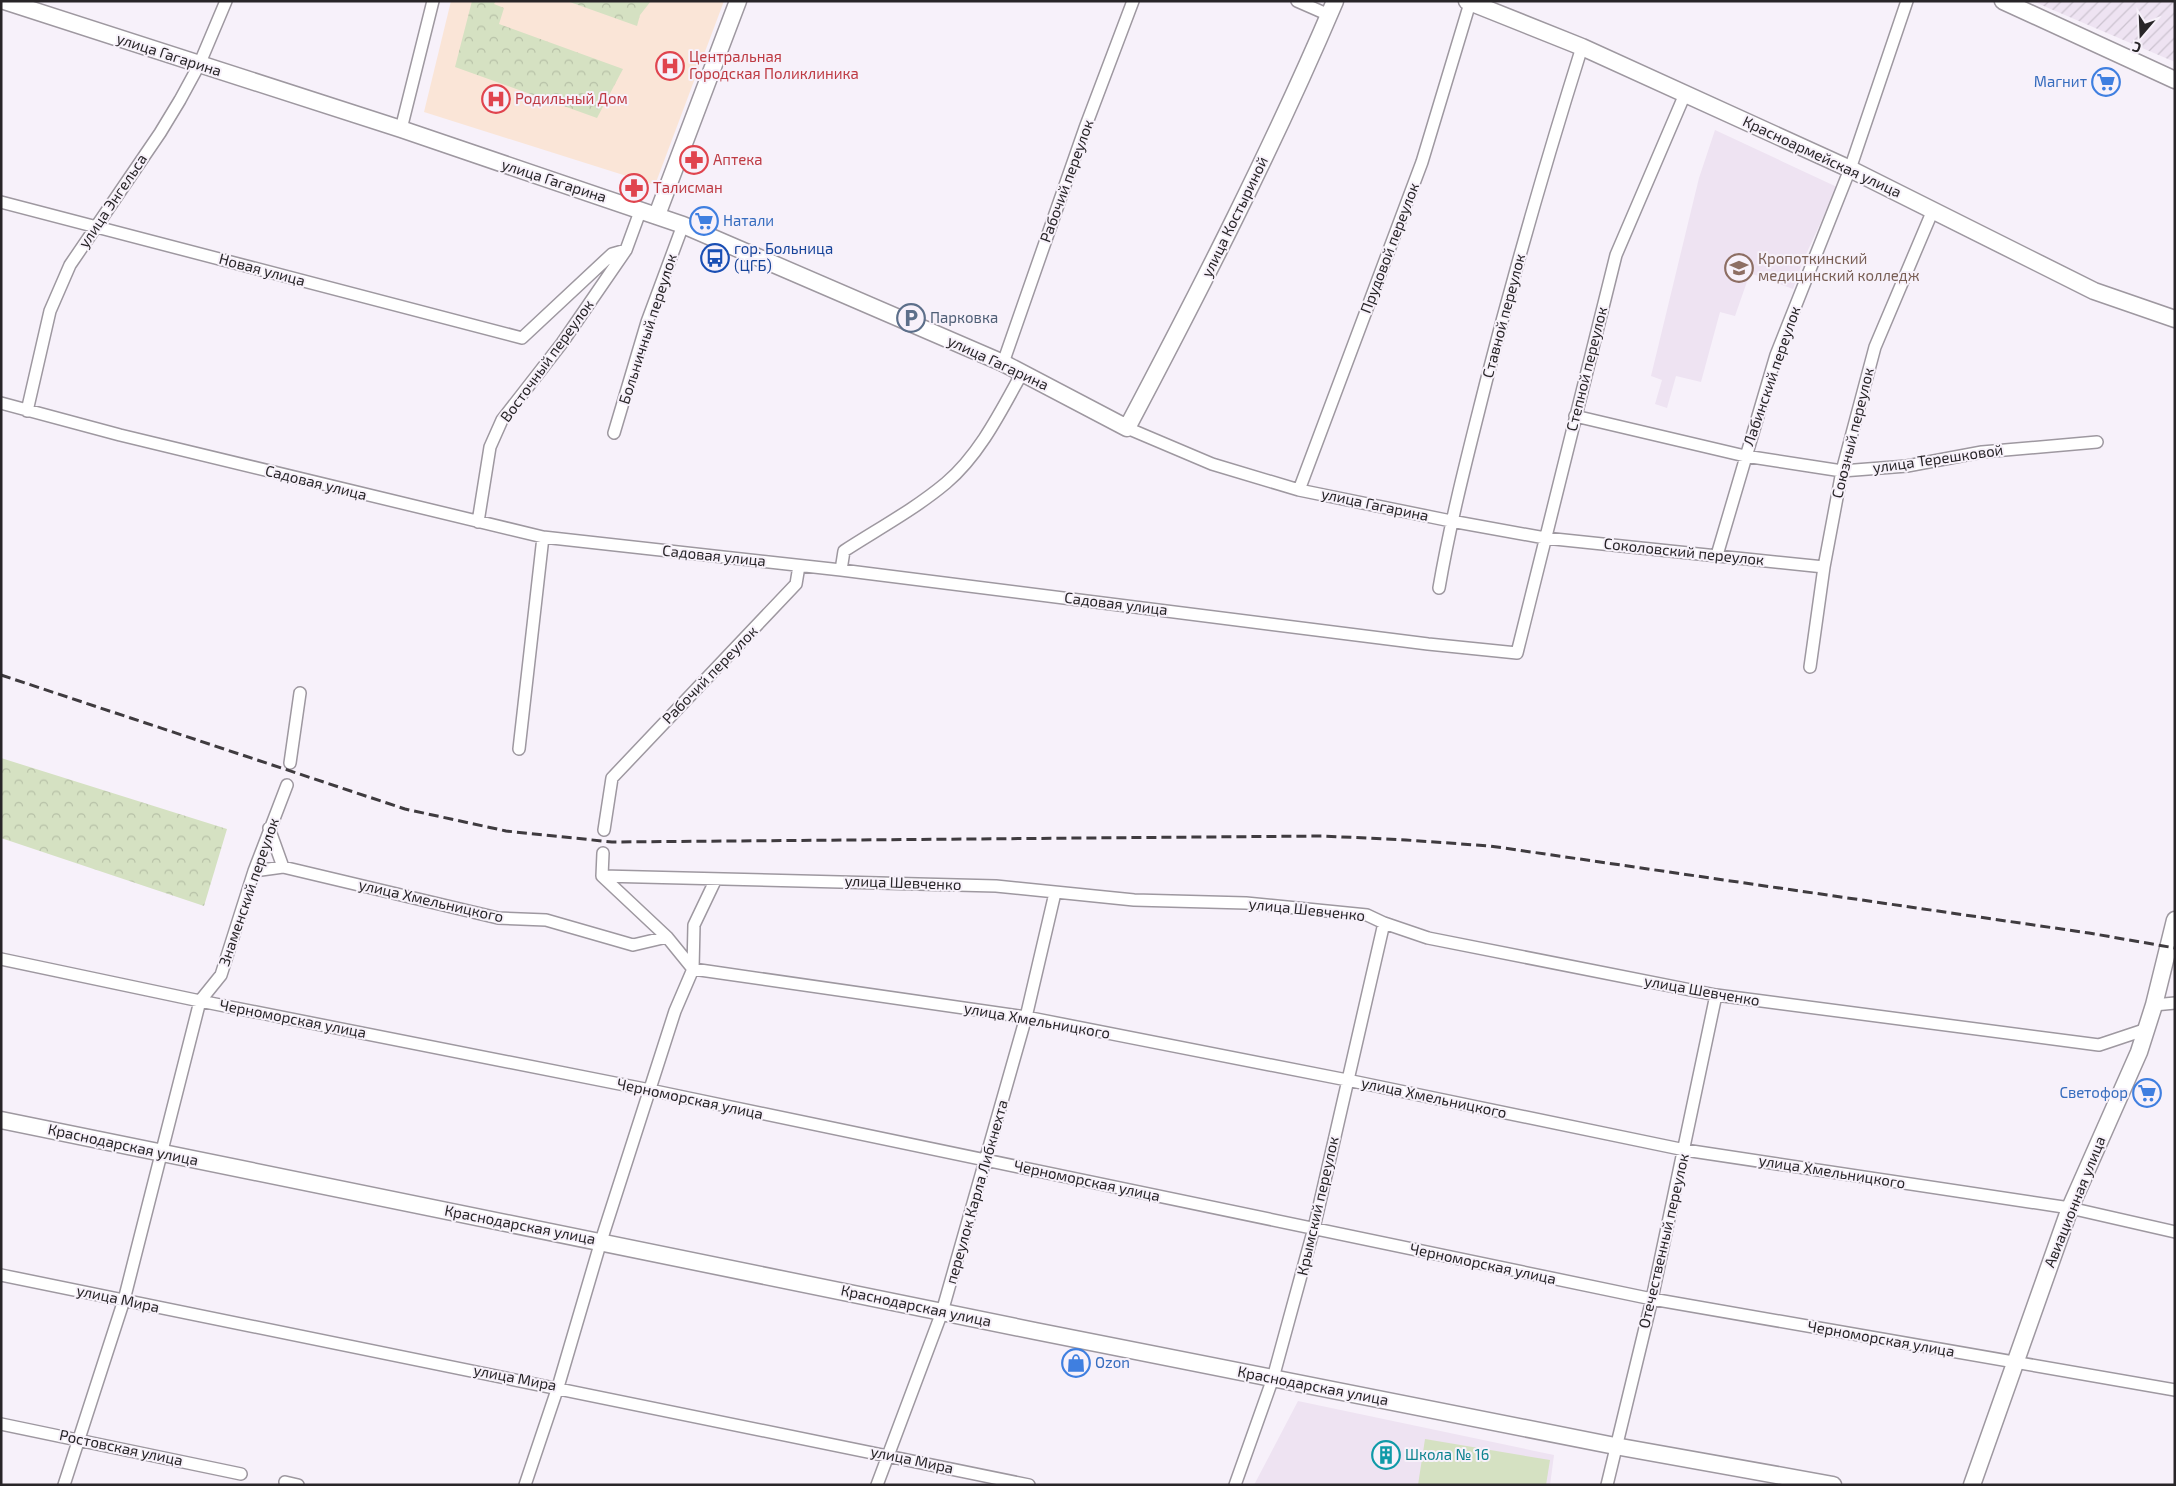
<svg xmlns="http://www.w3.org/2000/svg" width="2176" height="1486" viewBox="0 0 2176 1486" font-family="'Exo 2',sans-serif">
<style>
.industrial{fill:url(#industrial-furrows)}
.built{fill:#eee3f2}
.medical{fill:#fae5d7}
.forest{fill:url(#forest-crowns)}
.park{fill:#d5e1c2}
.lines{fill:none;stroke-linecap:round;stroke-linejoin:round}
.street-casing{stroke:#9e98a0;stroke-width:14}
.secondary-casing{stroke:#9e98a0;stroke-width:19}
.street{stroke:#fff;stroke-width:11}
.secondary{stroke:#fff;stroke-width:16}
.rail{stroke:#3f3b3f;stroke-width:3;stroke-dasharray:10 5;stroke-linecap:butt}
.labels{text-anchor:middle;stroke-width:4;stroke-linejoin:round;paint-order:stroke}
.street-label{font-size:15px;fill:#282528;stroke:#f7f1fa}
.health-label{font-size:15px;fill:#be3a42;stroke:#f7f1fa;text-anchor:start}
.shop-label{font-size:15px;fill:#366cbe;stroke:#f7f1fa;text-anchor:end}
.transit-label{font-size:15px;fill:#164399;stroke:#f7f1fa;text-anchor:start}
.education-label{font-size:15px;fill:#785e54;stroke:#f7f1fa;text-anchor:start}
.service-label{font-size:15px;fill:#4e5e75;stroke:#f7f1fa;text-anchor:start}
.culture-label{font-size:15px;fill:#0d838f;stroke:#f7f1fa;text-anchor:start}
</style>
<defs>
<pattern id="industrial-furrows" width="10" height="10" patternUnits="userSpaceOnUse" patternTransform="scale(1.25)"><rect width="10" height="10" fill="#eee3f2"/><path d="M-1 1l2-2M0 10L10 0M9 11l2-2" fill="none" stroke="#ccc3d0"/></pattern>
<pattern id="forest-crowns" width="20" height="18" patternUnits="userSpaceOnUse" patternTransform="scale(1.25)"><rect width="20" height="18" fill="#d5e1c2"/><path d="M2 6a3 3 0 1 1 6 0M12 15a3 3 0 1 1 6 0" fill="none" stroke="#b7c1a7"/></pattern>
</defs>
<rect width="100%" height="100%" fill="#f7f1fa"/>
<path class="industrial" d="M2033,1H2175V62L2046,7Z"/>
<path class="built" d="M1715,130L1837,187L1802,263L1793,289L1750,273L1735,316L1720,312L1701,382L1676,376L1667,408L1655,404L1662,380L1651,376L1699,178Z
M1298,1401L1554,1455L1550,1485H1254Z"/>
<path class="medical" d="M451,1H724L655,185L424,112Z"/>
<path class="forest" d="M472,1H496L494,4L504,8L499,24L623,69L597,118L455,67Z
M567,1H651L640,15L637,26Z
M1,758L227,829L204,906L1,838Z"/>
<path class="park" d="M1425,1439L1550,1460L1546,1485H1418Z"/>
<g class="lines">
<defs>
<path id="street" d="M1297,1L1329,15
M401,129L433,1
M1,202L522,338L612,254L626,250
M1003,363L1085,128L1133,1
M1,403L120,435L543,537L841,570L1428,644L1517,653L1616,255L1685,94
M27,411L50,311L70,265L160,133L180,100L199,65L226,1
M1575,416L1745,456L1842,471L1907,466L1982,452L2097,442
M1127,428L1212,464L1299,490L1451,521L1545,538L1824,567
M614,433L647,322L683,225
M1299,490L1422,162L1470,3
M478,522L490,447L502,420L562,343L626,250L641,209
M1717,555L1776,355L1850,169L1907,1
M841,570L844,551C878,529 915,509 946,483C980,454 1001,411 1022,373
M1439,588C1451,518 1469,450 1486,382C1515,269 1547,158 1582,47
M1810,667L1824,567L1842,471L1875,347L1933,210
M519,749L543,537
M290,763L300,693
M269,828L283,867
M604,830L612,778L796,584L799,566
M603,853L602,876L667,937L693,969L1026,1017L1347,1080L1685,1150L2070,1208L2175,1232
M254,871L283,867L498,918L546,920L633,945L667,937
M602,876L996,886L1134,900L1246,903L1367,915L1384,923L1428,938L1716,995L2099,1045L2147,1029
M1,959L200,1001L650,1090L1652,1299L2175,1390
M2154,1005L2175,1003
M1,1275L1029,1485
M1,1424L241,1474
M285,1482L298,1485
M64,1485L124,1300L200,1001L221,975L254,871L287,785
M525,1485L558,1387L601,1241L675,1011L693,969L694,925L715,881
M877,1485L942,1312L1026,1017L1055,893
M1235,1485L1273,1378L1314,1228L1384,923
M1607,1485L1652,1299L1716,995"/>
<path id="secondary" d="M4,1L401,129L683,225L1003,363L1127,428C1201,288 1273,147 1335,1
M1467,1L1582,47L1850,169L2094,291L2175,319
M2003,1L2175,80
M657,215L738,1
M1,1120L1035,1331L1615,1446L1833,1485
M1972,1485L2070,1208L2139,1052L2154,1005L2175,920"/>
</defs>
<use href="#street" class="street-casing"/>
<use href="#secondary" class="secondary-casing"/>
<use href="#street" class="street"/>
<use href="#secondary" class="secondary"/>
<path class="rail" d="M1,675L405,809L506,831L612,842L1323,836L1406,840L1490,846L2089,933L2175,948"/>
</g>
<defs>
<symbol id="hospital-ring" viewBox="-11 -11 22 22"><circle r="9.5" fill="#f7f1fa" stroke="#e0444e" stroke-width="1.5"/><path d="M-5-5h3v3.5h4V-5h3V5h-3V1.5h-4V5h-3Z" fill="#e0444e"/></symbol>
<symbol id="supermarket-ring" viewBox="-11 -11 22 22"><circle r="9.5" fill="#f7f1fa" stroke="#3f7fe0" stroke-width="1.5"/><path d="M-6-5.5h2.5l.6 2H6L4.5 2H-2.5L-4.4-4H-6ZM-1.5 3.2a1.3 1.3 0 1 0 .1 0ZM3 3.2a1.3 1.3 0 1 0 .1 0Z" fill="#3f7fe0"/></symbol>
<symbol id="pharmacy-ring" viewBox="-11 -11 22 22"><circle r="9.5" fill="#f7f1fa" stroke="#e0444e" stroke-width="1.5"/><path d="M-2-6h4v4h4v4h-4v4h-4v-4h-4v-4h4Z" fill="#e0444e"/></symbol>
<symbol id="bus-ring" viewBox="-11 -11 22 22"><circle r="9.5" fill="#f7f1fa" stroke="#1a4fb4" stroke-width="1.5"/><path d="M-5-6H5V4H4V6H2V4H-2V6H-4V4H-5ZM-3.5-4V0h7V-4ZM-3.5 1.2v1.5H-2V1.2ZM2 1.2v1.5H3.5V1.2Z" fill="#1a4fb4"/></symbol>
<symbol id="university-ring" viewBox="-11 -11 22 22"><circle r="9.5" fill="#f7f1fa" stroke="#8d6e63" stroke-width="1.5"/><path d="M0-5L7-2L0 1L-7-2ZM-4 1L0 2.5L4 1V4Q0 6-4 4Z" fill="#8d6e63"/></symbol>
<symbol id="parking-ring" viewBox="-11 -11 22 22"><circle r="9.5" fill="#f7f1fa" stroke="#5c6f8a" stroke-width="1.5"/><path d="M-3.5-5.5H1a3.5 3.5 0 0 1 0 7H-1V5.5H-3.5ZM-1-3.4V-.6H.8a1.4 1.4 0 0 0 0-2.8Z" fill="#5c6f8a"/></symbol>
<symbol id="shop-ring" viewBox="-11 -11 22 22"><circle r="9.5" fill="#f7f1fa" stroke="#3f7fe0" stroke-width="1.5"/><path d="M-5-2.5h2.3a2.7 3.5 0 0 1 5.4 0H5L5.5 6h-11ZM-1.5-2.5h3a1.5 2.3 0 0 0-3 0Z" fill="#3f7fe0"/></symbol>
<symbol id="building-ring" viewBox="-11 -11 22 22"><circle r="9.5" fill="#f7f1fa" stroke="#0f9aa8" stroke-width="1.5"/><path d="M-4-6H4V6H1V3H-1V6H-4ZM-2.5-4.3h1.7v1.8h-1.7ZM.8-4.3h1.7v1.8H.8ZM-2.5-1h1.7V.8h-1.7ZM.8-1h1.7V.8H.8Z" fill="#0f9aa8"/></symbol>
</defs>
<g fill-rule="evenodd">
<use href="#hospital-ring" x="654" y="50" width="32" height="32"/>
<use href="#supermarket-ring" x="2090" y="66" width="32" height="32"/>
<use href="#hospital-ring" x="480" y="83" width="32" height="32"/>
<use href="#pharmacy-ring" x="678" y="144" width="32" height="32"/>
<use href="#pharmacy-ring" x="618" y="172" width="32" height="32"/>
<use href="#supermarket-ring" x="688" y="205" width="32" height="32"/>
<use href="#bus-ring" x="699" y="242" width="32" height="32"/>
<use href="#university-ring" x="1723" y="252" width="32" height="32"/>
<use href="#parking-ring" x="895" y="302" width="32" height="32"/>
<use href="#supermarket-ring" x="2131" y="1077" width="32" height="32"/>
<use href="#shop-ring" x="1060" y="1347" width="32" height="32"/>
<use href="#building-ring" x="1370" y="1439" width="32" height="32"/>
</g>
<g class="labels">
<g class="street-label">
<text transform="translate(169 55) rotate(18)" y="5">улица Гагарина</text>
<text transform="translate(1822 157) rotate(25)" y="5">Красноармейская улица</text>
<text transform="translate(554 181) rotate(18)" y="5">улица Гагарина</text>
<text transform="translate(1067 181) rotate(-70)" y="5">Рабочий переулок</text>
<text transform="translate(113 201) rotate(-56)" y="5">улица Энгельса</text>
<text transform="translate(1235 217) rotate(-64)" y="5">улица Костыриной</text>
<text transform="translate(1390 248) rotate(-69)" y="5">Прудовой переулок</text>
<text transform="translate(262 270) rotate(15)" y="5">Новая улица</text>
<text transform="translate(1504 316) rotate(-75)" y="5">Ставной переулок</text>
<text transform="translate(648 329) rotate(-72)" y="5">Больничный переулок</text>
<text transform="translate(547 361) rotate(-54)" y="5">Восточный переулок</text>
<text transform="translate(998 363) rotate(25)" y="5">улица Гагарина</text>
<text transform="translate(1587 369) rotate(-76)" y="5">Степной переулок</text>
<text transform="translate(1772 376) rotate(-71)" y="5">Лабинский переулок</text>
<text transform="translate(1853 433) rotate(-76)" y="5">Союзный переулок</text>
<text transform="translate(1938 459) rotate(-8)" y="5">улица Терешковой</text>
<text transform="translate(316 483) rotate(14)" y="5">Садовая улица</text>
<text transform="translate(1375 505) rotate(12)" y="5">улица Гагарина</text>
<text transform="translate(1684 552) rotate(6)" y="5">Соколовский переулок</text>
<text transform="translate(714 556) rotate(6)" y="5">Садовая улица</text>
<text transform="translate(1116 604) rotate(7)" y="5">Садовая улица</text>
<text transform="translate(710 675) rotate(-46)" y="5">Рабочий переулок</text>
<text transform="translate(903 883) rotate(2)" y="5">улица Шевченко</text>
<text transform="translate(249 892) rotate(-71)" y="5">Знаменский переулок</text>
<text transform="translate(431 901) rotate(13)" y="5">улица Хмельницкого</text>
<text transform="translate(1307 910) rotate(6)" y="5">улица Шевченко</text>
<text transform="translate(1702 991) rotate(10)" y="5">улица Шевченко</text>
<text transform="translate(293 1019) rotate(11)" y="5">Черноморская улица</text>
<text transform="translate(1037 1021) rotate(10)" y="5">улица Хмельницкого</text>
<text transform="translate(1434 1098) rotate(12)" y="5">улица Хмельницкого</text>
<text transform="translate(690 1099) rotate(12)" y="5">Черноморская улица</text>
<text transform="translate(123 1145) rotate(12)" y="5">Краснодарская улица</text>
<text transform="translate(1832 1172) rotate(9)" y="5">улица Хмельницкого</text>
<text transform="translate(1087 1181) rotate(12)" y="5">Черноморская улица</text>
<text transform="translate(977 1192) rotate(-74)" y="5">переулок Карла Либкнехта</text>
<text transform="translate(2075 1202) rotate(-68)" y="5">Авиационная улица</text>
<text transform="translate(1318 1206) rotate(-77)" y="5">Крымский переулок</text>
<text transform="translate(520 1225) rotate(11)" y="5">Краснодарская улица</text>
<text transform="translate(1664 1241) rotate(-77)" y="5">Отечественный переулок</text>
<text transform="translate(1483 1264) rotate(12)" y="5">Черноморская улица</text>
<text transform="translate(118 1299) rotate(12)" y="5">улица Мира</text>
<text transform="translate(916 1306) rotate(12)" y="5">Краснодарская улица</text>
<text transform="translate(1881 1339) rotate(10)" y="5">Черноморская улица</text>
<text transform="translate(515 1378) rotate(11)" y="5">улица Мира</text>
<text transform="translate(1313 1386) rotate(11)" y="5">Краснодарская улица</text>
<text transform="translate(121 1448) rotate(12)" y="5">Ростовская улица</text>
<text transform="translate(912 1460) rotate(12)" y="5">улица Мира</text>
</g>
<g class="health-label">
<text x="689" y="62">Центральная<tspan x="689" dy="17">Городская Поликлиника</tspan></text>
<text x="515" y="104">Родильный Дом</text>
<text x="713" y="165">Аптека</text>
<text x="653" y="193">Талисман</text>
</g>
<g class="shop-label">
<text x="2087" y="87">Магнит</text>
<text x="723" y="226" text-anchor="start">Натали</text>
<text x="2128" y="1098">Светофор</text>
<text x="1095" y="1368" text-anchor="start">Ozon</text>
</g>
<g class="transit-label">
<text x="734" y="254">гор. Больница<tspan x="734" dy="17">(ЦГБ)</tspan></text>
</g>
<g class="education-label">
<text x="1758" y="264">Кропоткинский<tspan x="1758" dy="17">медицинский колледж</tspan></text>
</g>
<g class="service-label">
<text x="930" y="323">Парковка</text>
</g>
<g class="culture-label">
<text x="1405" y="1460">Школа № 16</text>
</g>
</g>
<rect width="2176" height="1486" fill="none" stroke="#282528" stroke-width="5"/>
<g transform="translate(2141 35) rotate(199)" stroke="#f7f1fa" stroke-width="4" paint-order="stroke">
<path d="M0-4L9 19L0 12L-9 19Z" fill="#282528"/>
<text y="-8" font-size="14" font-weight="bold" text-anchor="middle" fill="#282528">С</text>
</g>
</svg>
